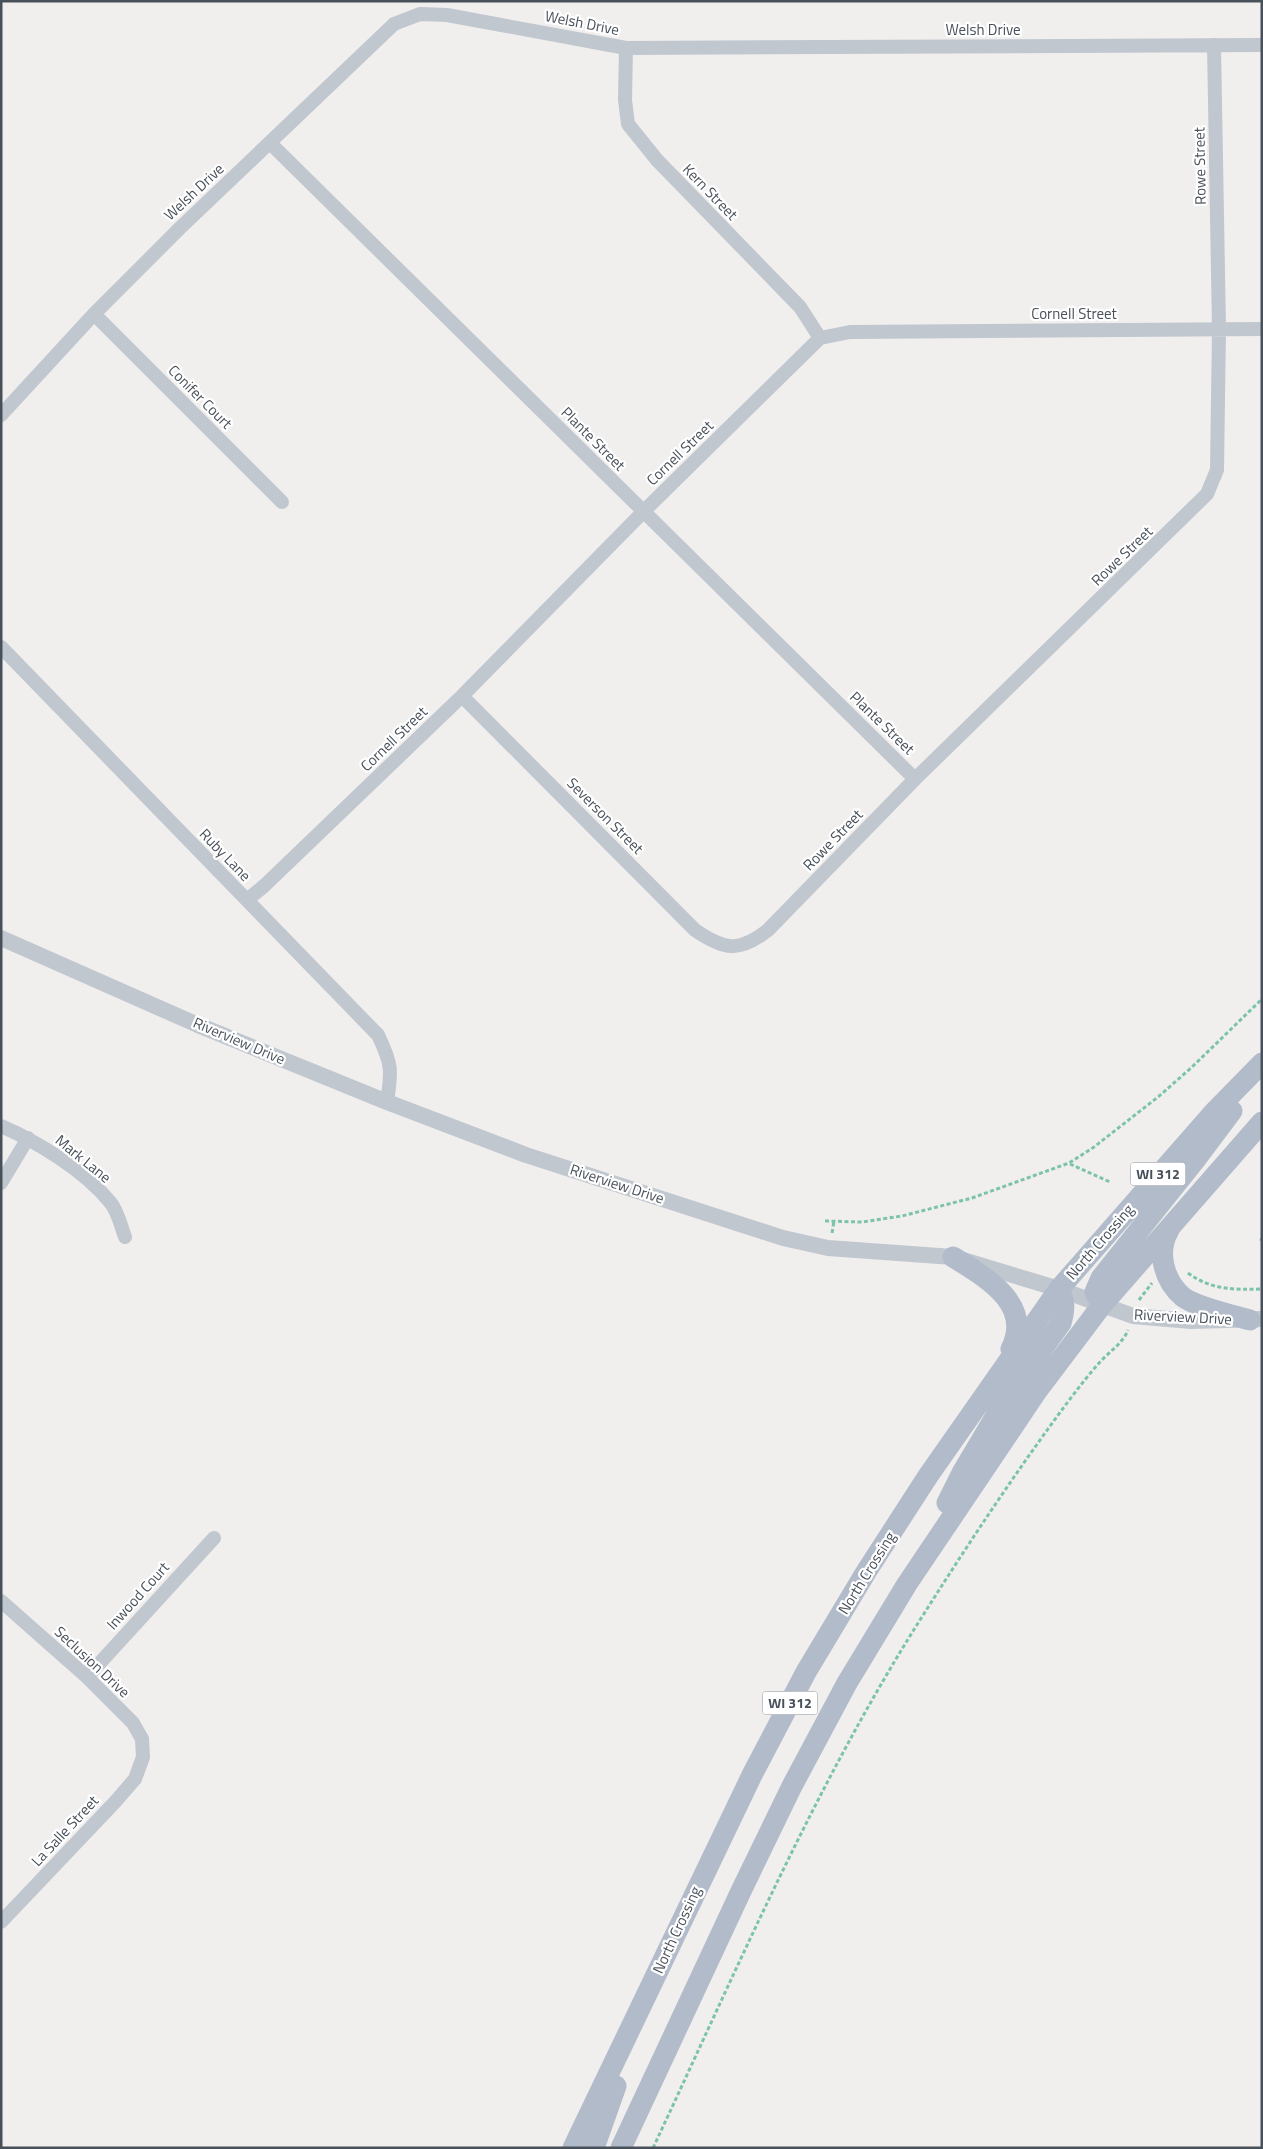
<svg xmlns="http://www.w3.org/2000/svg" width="1263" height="2149" viewBox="0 0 1263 2149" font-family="'Titillium Web',sans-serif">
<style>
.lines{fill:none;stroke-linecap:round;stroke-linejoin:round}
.path{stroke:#7cc4a9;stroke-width:3;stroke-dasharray:4 2.5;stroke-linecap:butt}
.minor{stroke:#c0c7cf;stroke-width:14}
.tertiary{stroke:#c0c7cf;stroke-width:16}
.primary{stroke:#b1bbca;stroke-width:21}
.labels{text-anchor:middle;stroke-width:4.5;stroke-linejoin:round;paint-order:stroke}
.shield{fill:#fff;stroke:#7f848c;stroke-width:1}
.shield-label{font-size:14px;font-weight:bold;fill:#48505a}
.street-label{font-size:15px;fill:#48505a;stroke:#fff}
</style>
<rect width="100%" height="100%" fill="#f1eeee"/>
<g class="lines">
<path class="path" d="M1070,1164L1110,1182
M825,1221L862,1222L902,1216L972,1198L1069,1163L1094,1147L1158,1097L1191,1068L1262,999
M832,1233L834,1221
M1260,1239L1262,1240
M1188,1273C1211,1290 1235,1290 1262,1289
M1139,1300L1152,1283
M653,2148C737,1969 815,1786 920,1620C968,1544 1017,1470 1070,1399C1080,1386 1090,1373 1100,1362C1110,1351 1123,1343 1128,1330"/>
<path class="minor" d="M626,48L625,100L628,124L657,160L800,307L820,338
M270,143L915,779
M94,314L282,502
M1,415L94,314L180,228L394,24L420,14L447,15L626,48L1262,45
M1,647L378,1035C392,1064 392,1070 387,1102
M462,696L695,930C724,950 739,953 768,930L915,779L1207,494L1217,470L1219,329L1214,45
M247,900L264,886L462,696L643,512L820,338L850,332L1262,329
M1,1126C38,1142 85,1171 110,1202C118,1211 121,1227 125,1237
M1,1183L28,1138
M1,1601L87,1677L133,1723L142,1739L143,1757L135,1779L115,1802L1,1922
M87,1677L214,1538"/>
<path class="tertiary" d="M1,938L198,1025L387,1102L526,1155L783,1238L828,1248L953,1257L1059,1289L1133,1316L1191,1321L1262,1319"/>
<path class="primary" d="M1169,1230C1156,1252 1164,1281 1183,1297C1196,1307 1233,1315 1250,1320
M953,1257C985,1277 1034,1304 1011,1349
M1102,1305L1095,1292L1101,1278L1196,1159L1232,1111
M947,1503L963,1471L1001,1407L1061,1323C1065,1309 1065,1302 1059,1289
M573,2148L752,1775L806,1672L866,1572L928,1476L1059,1289L1215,1111L1262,1063
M594,2148L616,2086
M621,2148L742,1889L792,1786L847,1683L907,1584L1037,1391L1102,1305L1262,1122"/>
</g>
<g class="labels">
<g class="shield">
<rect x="1130.5" y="1162.5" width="55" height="23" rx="4"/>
<rect x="762.5" y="1691.5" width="55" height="23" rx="4"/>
</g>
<g class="shield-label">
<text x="1158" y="1179">WI 312</text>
<text x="790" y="1708">WI 312</text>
</g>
<g class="street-label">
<text transform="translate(582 23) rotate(11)" y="5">Welsh Drive</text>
<text x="983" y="35">Welsh Drive</text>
<text transform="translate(1200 166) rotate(-91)" y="5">Rowe Street</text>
<text transform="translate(194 192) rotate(-43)" y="5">Welsh Drive</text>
<text transform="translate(710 192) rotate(46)" y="5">Kern Street</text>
<text x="1074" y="319">Cornell Street</text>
<text transform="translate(200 397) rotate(45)" y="5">Conifer Court</text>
<text transform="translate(593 439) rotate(45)" y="5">Plante Street</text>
<text transform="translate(680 453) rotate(-44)" y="5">Cornell Street</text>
<text transform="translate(1122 556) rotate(-44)" y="5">Rowe Street</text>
<text transform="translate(882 723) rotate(44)" y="5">Plante Street</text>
<text transform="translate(394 739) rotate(-44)" y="5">Cornell Street</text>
<text transform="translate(605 816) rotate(45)" y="5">Severson Street</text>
<text transform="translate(833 840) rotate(-46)" y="5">Rowe Street</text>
<text transform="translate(225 855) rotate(46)" y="5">Ruby Lane</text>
<text transform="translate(239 1041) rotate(23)" y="5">Riverview Drive</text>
<text transform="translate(83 1159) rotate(39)" y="5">Mark Lane</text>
<text transform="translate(617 1184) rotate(18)" y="5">Riverview Drive</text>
<text transform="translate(1100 1242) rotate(-49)" y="5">North Crossing</text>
<text transform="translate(1183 1317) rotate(3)" y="5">Riverview Drive</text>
<text transform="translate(867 1573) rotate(-58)" y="5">North Crossing</text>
<text transform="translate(138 1596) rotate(-48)" y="5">Inwood Court</text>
<text transform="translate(92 1662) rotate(43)" y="5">Seclusion Drive</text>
<text transform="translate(65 1831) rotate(-47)" y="5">La Salle Street</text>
<text transform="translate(677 1930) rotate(-65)" y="5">North Crossing</text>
</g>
</g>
<rect width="1263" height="2149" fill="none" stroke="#48505a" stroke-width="5"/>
</svg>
